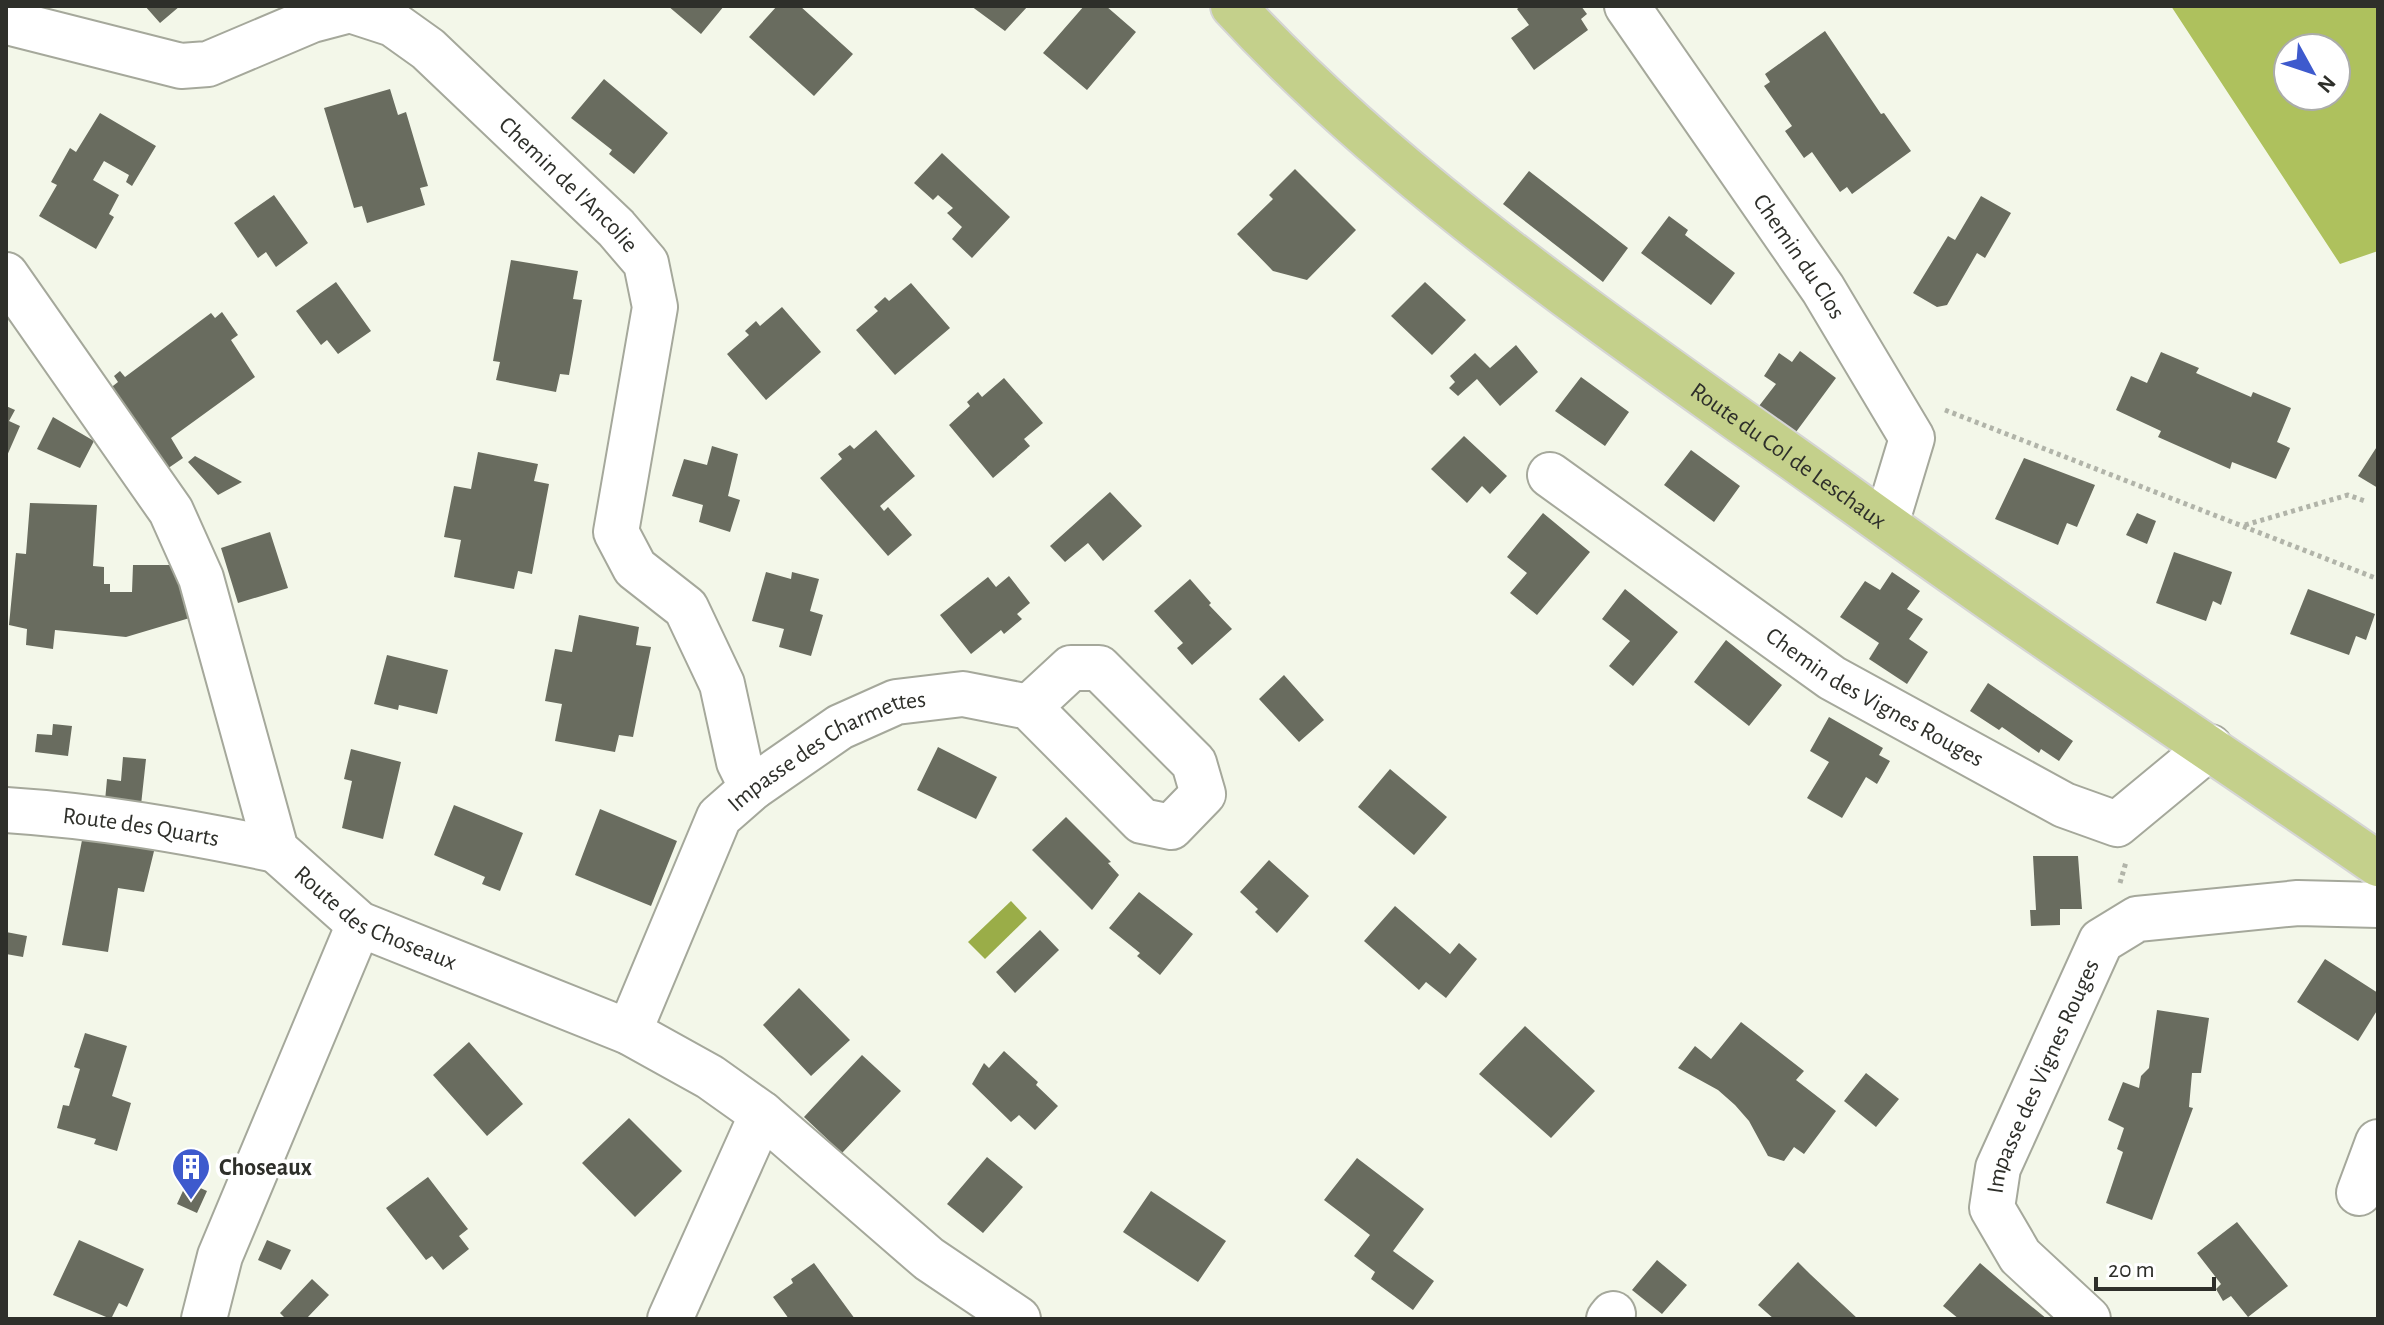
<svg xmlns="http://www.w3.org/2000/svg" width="2384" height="1325" viewBox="0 0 2384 1325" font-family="'Alegreya Sans',sans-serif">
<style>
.forest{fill:#aec15d;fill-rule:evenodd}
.water{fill:#9aad48}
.building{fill:#696c5f}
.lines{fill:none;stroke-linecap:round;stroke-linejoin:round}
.minor-casing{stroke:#a5a89b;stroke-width:48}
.major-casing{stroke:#d5d5d4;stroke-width:48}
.path{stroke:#b1b4a9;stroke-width:5;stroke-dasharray:4 4;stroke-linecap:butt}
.minor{stroke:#fff;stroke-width:44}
.major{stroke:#c4d08b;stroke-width:44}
.labels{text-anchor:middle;stroke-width:8;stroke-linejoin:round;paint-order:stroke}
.street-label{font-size:24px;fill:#2e2f2a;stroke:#fff}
.poi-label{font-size:24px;font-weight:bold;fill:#2e2f2a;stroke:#fff;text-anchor:start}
</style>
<rect width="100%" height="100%" fill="#f3f7e9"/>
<path class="forest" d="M2171,6H2378V251L2340,264ZM2288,48H2336V96H2288Z"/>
<path class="water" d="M1011,901L1027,918L985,959L968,942Z"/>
<path class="building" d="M145,6H180L160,23Z
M668,6H724L701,34Z
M777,6H800L853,54L814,96L749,37Z
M971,6H1028L1005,31Z
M1084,6H1106L1136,32L1087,90L1043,53Z
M1521,6H1581L1587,14L1581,19L1588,30L1534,70L1511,38L1529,25L1517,9Z
M1825,31L1881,114L1884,113L1911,151L1852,194L1847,187L1840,192L1812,152L1804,158L1785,131L1792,126L1764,86L1770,82L1765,74Z
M604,79L668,133L634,174L609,154L612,150L571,118Z
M390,89L398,115L406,112L422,166L428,186L420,188L425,205L367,223L362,206L354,208L324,108Z
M100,113L156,146L132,186L126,182L129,175L104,161L93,180L119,195L109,214L114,217L96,249L39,216L57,185L51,182L70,148L76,152Z
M942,153L1010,217L972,258L952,239L962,227L947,213L953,208L938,195L933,200L914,183Z
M1295,169L1356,230L1307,280L1273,271L1237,234L1273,199L1269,195Z
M1529,171L1628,248L1603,282L1503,204Z
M274,195L308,243L276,267L266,252L258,258L234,223Z
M1981,196L2011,213L1985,258L1977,253L1947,305L1937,307L1913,293L1948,236L1955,240Z
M1669,216L1688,230L1685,235L1735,273L1711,305L1641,253Z
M511,260L578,271L573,299L582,300L573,353L569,375L560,374L556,392L496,380L500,362L493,361Z
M336,282L371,331L338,354L327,340L321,345L296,311Z
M1425,282L1466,320L1432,355L1391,316Z
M911,283L950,328L895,375L856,330L878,311L874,307L885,297L889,301Z
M782,307L821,352L766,400L727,354L749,335L745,331L756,321L760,326Z
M222,312L238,335L231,340L255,377L171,438L183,458L164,471L104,393L118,382L114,376L120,371L125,377L211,313L215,318Z
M1516,345L1538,372L1500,406L1477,379L1458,396L1449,388L1455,382L1450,376L1475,353L1490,368Z
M1800,351L1836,378L1796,432L1759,406L1776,384L1764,376L1779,353L1792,362Z
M2161,352L2199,368L2196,373L2251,397L2253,392L2291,408L2277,442L2290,448L2276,479L2232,462L2230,469L2158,437L2161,431L2116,410L2131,376L2147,383Z
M1581,377L1629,412L1605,446L1555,411Z
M1004,378L1043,423L1024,439L1030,446L993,478L949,425L970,406L967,402L978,392L982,397Z
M6,406L15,410L9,421L20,426L6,458Z
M53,417L94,441L80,468L37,449Z
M876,430L915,476L880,506L884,511L888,507L912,535L888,556L820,478L842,459L838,454L850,445L854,449Z
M1464,436L1507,476L1490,494L1482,486L1467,503L1431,469Z
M2378,445V488L2358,476Z
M712,446L738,454L728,496L740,500L730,532L699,522L703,505L672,496L684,459L707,465Z
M1691,450L1740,486L1714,522L1664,485Z
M478,452L538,464L534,481L549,484L532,574L518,571L514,589L454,577L461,540L444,537L454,486L471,489Z
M195,456L242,482L218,495L188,462Z
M2024,458L2095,485L2077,527L2067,523L2058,545L1995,519Z
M1110,492L1142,526L1103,561L1088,543L1065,562L1050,546Z
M30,503L97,505L93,566L104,567V584H110V592H132L133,565H176L193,617L126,637L55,630L53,649L26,645L27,629L9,625L16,553L26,554Z
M1543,513L1590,552L1537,615L1510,593L1527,573L1507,557Z
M2137,513L2156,521L2147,544L2126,535Z
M270,532L288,588L238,603L221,548Z
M2174,552L2232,572L2221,605L2213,601L2206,621L2156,603Z
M766,572L791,579L792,572L819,579L810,611L823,615L811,656L779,647L784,629L752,621Z
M1892,572L1920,591L1907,609L1923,619L1909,639L1928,652L1907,684L1869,659L1879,643L1840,617L1865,581L1880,590Z
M1009,576L1030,603L1017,614L1022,619L1004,634L1001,630L971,654L940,615L988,577L996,587Z
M1190,579L1211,603L1209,605L1232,629L1192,665L1177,648L1183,643L1154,611Z
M1625,589L1678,632L1633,686L1609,666L1630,641L1602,619Z
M2308,589L2375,614L2366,640L2356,636L2349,655L2290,634Z
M579,615L639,627L636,645L651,647L633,737L619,735L615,752L555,741L562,704L545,701L555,649L572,652Z
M1726,640L1782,685L1749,726L1694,682Z
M387,655L448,670L437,714L399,705L398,710L374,704Z
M1284,675L1324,720L1299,742L1259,699Z
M1988,683L2073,741L2059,761L2041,749L2039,753L2002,727L1999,730L1970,711Z
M1829,717L1883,748L1879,755L1890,761L1877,784L1866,777L1842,818L1807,798L1829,762L1810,751Z
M53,724L72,726L68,756L35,752L37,734L52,735Z
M938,747L997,777L976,819L917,790Z
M351,749L401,762L383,839L342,828L352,781L344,779Z
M123,757L146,759L141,805L105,801L107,779L121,781Z
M1390,769L1447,817L1414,855L1358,807Z
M454,805L523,833L500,891L482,884L485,877L434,855Z
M600,809L677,841L651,906L575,875Z
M1066,817L1111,862L1108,863L1119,875L1092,910L1032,850Z
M83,835L156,843L144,892L118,888L108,952L62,945Z
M2033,856H2078L2082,909H2060V925L2031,926L2030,910H2036Z
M1269,860L1309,896L1277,933L1255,912L1258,909L1240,892Z
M1139,892L1193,934L1160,975L1137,956L1140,953L1109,928Z
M1395,906L1450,954L1459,943L1477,959L1446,998L1426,982L1419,990L1364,941Z
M1040,930L1059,950L1015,993L996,972Z
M6,932L27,936L23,957L6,954Z
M2325,959L2378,993V1009L2358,1041L2297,1002Z
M799,988L850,1040L811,1076L763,1025Z
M2157,1010L2209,1018L2201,1073H2192L2189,1107L2193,1108L2152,1220L2106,1203L2123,1152L2117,1149L2124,1128L2108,1120L2123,1082L2139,1088L2141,1076L2149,1068Z
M1741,1022L1804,1071L1796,1080L1836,1111L1804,1154L1794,1147L1784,1161L1768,1156L1749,1121L1735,1105L1718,1090L1678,1068L1695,1046L1711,1059Z
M1525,1026L1595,1091L1551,1138L1479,1074Z
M85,1033L127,1046L112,1096L131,1103L117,1151L94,1144L96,1139L57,1128L63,1105L69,1106L80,1069L74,1067Z
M469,1042L523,1104L487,1136L433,1075Z
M1004,1051L1038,1082L1036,1085L1058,1106L1035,1130L1019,1115L1011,1122L972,1084L984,1063L989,1068Z
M862,1055L901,1091L842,1153L804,1117Z
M1866,1073L1899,1099L1876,1127L1844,1101Z
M629,1118L682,1171L635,1217L582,1163Z
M987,1157L1023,1187L983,1233L947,1204Z
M1357,1158L1424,1209L1393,1251L1434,1281L1413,1310L1371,1279L1375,1272L1354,1256L1370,1235L1324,1200Z
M428,1177L468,1229L459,1236L469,1249L443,1270L432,1256L426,1260L386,1208Z
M187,1182L207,1191L197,1213L177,1204Z
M1151,1191L1226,1241L1198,1282L1123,1232Z
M2237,1222L2288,1286L2248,1317L2231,1296L2223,1301L2216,1289L2221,1284L2197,1253Z
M79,1240L144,1269L127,1307L119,1303L111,1319L53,1295Z
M267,1240L291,1250L281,1270L258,1260Z
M1657,1260L1687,1285L1662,1314L1632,1290Z
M1798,1262L1810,1274L1858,1319H1774L1758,1305Z
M814,1263L855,1319H789L773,1297L793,1283L791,1279Z
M1980,1263L2009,1288L2047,1319H1959L1943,1306Z
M312,1279L329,1295L306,1319H286L280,1313Z"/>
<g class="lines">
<defs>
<g id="minor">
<path id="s1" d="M1627,6L1823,289L1912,438L1886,524"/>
<path id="s2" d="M15,24L181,66L208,64L312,20L350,10L393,24L428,49L616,228L646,263L655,307L616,532L635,568L686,608L722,684L739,762L752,788"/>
<path id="s3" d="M6,275L171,511L201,578L276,850L359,924L629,1032L710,1077L762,1114L929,1259L1018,1319"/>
<path id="s4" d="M1550,475L1832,678L2064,805L2117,824L2210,747"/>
<path id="s5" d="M6,810C99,816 185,831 276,850"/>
<path id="s6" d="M629,1032L719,817L752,788L840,727L896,702L963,694L1029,707L1142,821L1171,827L1203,794L1194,763L1099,668H1071L1029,707"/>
<path d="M2359,1193L2378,1142"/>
<path d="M204,1319L220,1256L359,924"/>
<path d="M670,1319L762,1114"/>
<path d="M1609,1319L1613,1314"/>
<path id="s7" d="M2088,1319L2020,1256L1992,1208L1998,1168L2101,941L2137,919L2298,903L2378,905"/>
</g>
<g id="major">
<path id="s8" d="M1233,6C1382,167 1561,293 1739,420C1818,475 1895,532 1974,587C2107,681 2244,771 2378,864"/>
</g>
</defs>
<use href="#minor" class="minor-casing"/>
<use href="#major" class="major-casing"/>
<path class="path" d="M1945,410L2378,579
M2245,525L2348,495L2365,501
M2120,883L2126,862"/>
<use href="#minor" class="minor"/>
<use href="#major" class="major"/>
</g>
<defs>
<symbol id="building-pin" viewBox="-11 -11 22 30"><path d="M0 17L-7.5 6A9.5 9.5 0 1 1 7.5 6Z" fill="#3e5acd" stroke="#fff"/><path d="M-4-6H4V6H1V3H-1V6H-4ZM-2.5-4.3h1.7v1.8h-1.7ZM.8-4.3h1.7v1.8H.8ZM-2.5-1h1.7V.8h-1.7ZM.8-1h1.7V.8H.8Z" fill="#fff"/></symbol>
</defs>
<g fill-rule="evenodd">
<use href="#building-pin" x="169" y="1145" width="44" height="60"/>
</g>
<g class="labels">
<g class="street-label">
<text dy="8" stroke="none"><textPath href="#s2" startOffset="634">Chemin de l'Ancolie</textPath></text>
<text dy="8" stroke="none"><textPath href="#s1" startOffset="304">Chemin du Clos</textPath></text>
<text dy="8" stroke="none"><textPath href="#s8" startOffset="716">Route du Col de Leschaux</textPath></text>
<text dy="8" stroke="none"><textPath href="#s4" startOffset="394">Chemin des Vignes Rouges</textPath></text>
<text dy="8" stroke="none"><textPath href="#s6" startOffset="362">Impasse des Charmettes</textPath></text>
<text dy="8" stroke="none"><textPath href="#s5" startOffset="136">Route des Quarts</textPath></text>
<text dy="8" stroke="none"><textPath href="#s3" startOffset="766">Route des Choseaux</textPath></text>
<text dy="8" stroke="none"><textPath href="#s7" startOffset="290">Impasse des Vignes Rouges</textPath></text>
</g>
<g class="poi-label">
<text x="219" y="1175">Choseaux</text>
</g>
</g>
<rect width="2384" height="1325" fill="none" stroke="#2e2f2a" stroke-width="16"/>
<g transform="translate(2312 72) rotate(130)"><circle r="38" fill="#ffffff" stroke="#abacaa" stroke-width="2"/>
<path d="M0-6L14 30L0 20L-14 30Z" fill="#3e5acd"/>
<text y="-12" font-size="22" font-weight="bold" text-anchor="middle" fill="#2e2f2a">N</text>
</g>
<path d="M2096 1277v12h118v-12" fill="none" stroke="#2e2f2a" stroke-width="4"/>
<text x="2108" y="1277" font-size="24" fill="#2e2f2a" stroke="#ffffff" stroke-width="6" paint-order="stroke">20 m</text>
</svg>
